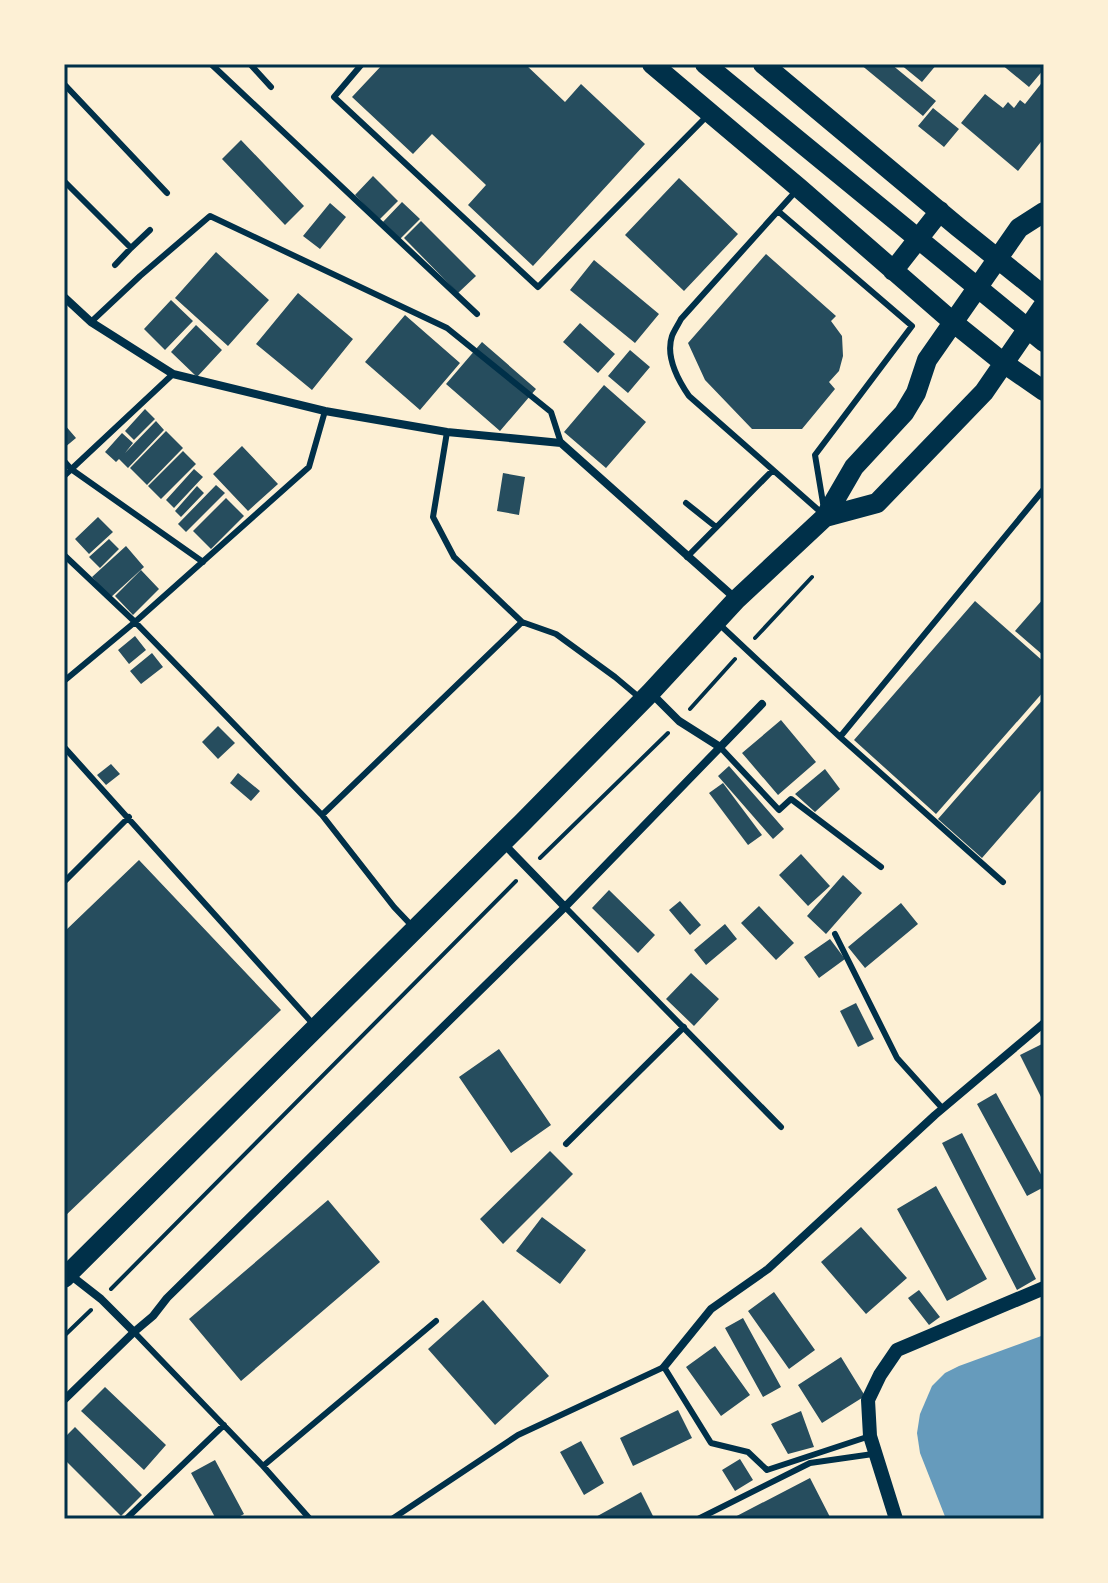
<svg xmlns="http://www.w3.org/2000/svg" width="1108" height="1583" viewBox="0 0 1108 1583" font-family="Commissioner,sans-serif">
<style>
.water{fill:#669bbc}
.building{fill:#264d5e}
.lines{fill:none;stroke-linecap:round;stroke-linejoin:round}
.path{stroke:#003049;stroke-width:4}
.service{stroke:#003049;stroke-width:6}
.minor{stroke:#003049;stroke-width:8}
.tertiary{stroke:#003049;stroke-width:14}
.primary{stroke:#003049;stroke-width:20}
.neatline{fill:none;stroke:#003049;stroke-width:3}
</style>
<rect width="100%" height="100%" fill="#fdf0d5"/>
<path class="water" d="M1044,1335V1519H946L920,1453L917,1433L920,1414L932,1386L945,1373L959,1366Z"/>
<path class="building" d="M383,64H525L565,102L581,84L645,144L533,266L468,205L486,185L432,134L413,154L352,97Z
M860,64H891L936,101L923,116Z
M900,64H937L922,82Z
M1001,64H1044V69L1029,87Z
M1044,80V138L1018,171L961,123L985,94L1003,108L1008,102L1014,108L1020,100L1025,104Z
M933,108L959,129L944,147L918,126Z
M241,140L304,206L285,225L222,159Z
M373,176L398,201L379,220L355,195Z
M679,178L738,234L684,291L625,235Z
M402,202L420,219L399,240L382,223Z
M330,203L346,217L320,249L303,236Z
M421,221L476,276L458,293L404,238Z
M216,252L269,300L228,346L175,298Z
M766,254L836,316L831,321L842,336L843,356L839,371L829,382L835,389L802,429H752L705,380L688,343Z
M594,260L659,314L635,343L570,290Z
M298,293L353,339L312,390L256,344Z
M171,300L193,321L165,350L144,329Z
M405,315L460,363L420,410L365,362Z
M580,323L615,354L598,373L563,342Z
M196,325L222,350L197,377L171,352Z
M482,342L536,389L500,431L446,384Z
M630,350L650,367L628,393L608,376Z
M604,385L646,422L606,468L564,432Z
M145,409L155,419L134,440L125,431Z
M156,421L164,430L128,468L119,459L116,462L105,452L122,433L133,443L125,453Z
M64,424L76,438L64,448Z
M166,431L183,448L147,485L130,468Z
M242,446L278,484L248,511L213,474Z
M183,451L196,464L161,499L148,486Z
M194,469L203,477L174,508L166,500Z
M503,473L525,477L519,515L497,511Z
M216,485L225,493L186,532L178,524Z
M197,486L204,493L181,517L175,511Z
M226,498L244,516L211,549L193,531Z
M98,517L113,532L89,554L75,539Z
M109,539L119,549L100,568L89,557Z
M126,546L144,567L110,598L92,577Z
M141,570L159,589L133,615L115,596Z
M1044,598V656L1015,631Z
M975,601L1044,662V691L936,814L854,740Z
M135,636L146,650L129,664L118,650Z
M152,653L163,667L141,684L130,671Z
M1044,698V787L982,858L938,819Z
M781,720L816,762L778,795L742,753Z
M218,726L235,743L218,759L202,742Z
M111,764L120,774L106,785L97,775Z
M729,766L784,829L773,839L718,776Z
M825,769L840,789L815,812L795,794Z
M238,773L260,791L251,801L230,783Z
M723,783L762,835L748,845L709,793Z
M801,854L830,886L808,906L779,875Z
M139,860L281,1010L64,1217V932Z
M843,875L862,893L826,934L807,916Z
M609,890L655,935L638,953L592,908Z
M680,901L701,925L690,935L669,910Z
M901,903L918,924L865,968L848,947Z
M759,906L794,943L776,960L741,923Z
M725,924L737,939L706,965L694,950Z
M830,939L845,959L819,978L804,957Z
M691,973L719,999L694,1026L666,999Z
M856,1003L874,1039L858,1047L840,1011Z
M1044,1043V1103L1020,1055Z
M499,1049L551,1125L511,1153L459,1077Z
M996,1093L1044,1180V1187L1027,1196L977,1104Z
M962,1133L1036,1279L1017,1290L942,1143Z
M550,1151L573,1174L503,1244L480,1219Z
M936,1186L987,1279L947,1301L897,1209Z
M328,1200L380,1262L241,1381L189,1319Z
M542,1217L586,1250L560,1284L516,1251Z
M861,1227L907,1278L866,1314L821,1262Z
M919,1290L940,1317L929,1325L908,1298Z
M774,1292L815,1350L789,1369L748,1311Z
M483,1300L549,1376L495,1425L428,1349Z
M743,1318L781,1387L763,1397L725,1328Z
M715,1346L750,1395L721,1416L686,1367Z
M841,1357L865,1396L822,1423L798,1385Z
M105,1387L166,1445L144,1470L81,1411Z
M678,1410L692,1438L633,1466L620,1438Z
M801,1411L814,1447L788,1454L771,1424Z
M75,1427L142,1495L121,1516L64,1459V1438Z
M581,1441L604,1483L584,1495L560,1452Z
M740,1459L753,1480L735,1491L722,1470Z
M215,1460L244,1514L235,1519H216L191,1473Z
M810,1478L831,1519H731Z
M641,1492L654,1518L653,1519H592Z"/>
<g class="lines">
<path class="path" d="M755,638L812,577
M690,709L735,659
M540,858L668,733
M111,1289L516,881
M64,1336L91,1310"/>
<path class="service" d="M211,64L477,314
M250,64L271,87
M362,64L334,97L538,287L708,115
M64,84L167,193
M64,181L131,248L150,230
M796,191L681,319C678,325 674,331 672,336C665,357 678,380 689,396L824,515
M778,211L912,326L815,455L824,509
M115,265L131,248
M91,322L140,276L210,216L447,328L551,412L561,443
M447,432L433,517L454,557L522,622L556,634L615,677L640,698
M64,461L71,469L203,562
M64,476L173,374
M686,503L716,527
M64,555L135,622L322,815L394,907L412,926
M687,557L772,471
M719,624L840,737L1003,882
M64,681L135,622L309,467L325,411
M840,737L1044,489
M64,747L314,1025
M720,747L779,810L791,799L881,867
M322,815L522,622
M64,882L129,817
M565,907L781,1127
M835,934L897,1058L943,1109
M566,1144L684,1027
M134,1332L263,1466L310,1519
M263,1466L436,1321
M126,1519L224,1425
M392,1519L518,1435L664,1367L711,1443L748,1452L767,1470L870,1436
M698,1519L810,1463L873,1454"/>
<path class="minor" d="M64,297L91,322L173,374L325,411L447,432L561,443L736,599
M651,693L679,721L720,747
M503,843L565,907
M69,1274L101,1299L134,1332
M664,1367L711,1309L768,1269L935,1115L1044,1023
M64,1400L134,1332L153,1316L167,1298L565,907L762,704"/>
<path class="tertiary" d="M896,1519L870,1436L868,1400L880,1375L897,1350L1044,1288"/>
<path class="primary" d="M652,64L799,188L954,323L1005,364L1044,391
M705,64L1044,342
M763,64L958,227L1044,296
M893,271L940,211
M825,517L877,503L984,392L1044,305
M64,1278L522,823L650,693L736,600L825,517L854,467L904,413L916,393L927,360L1019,228L1044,212"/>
</g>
<rect width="1108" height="1583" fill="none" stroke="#fdf0d5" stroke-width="132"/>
<rect x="66" y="66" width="976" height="1451" class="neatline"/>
</svg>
